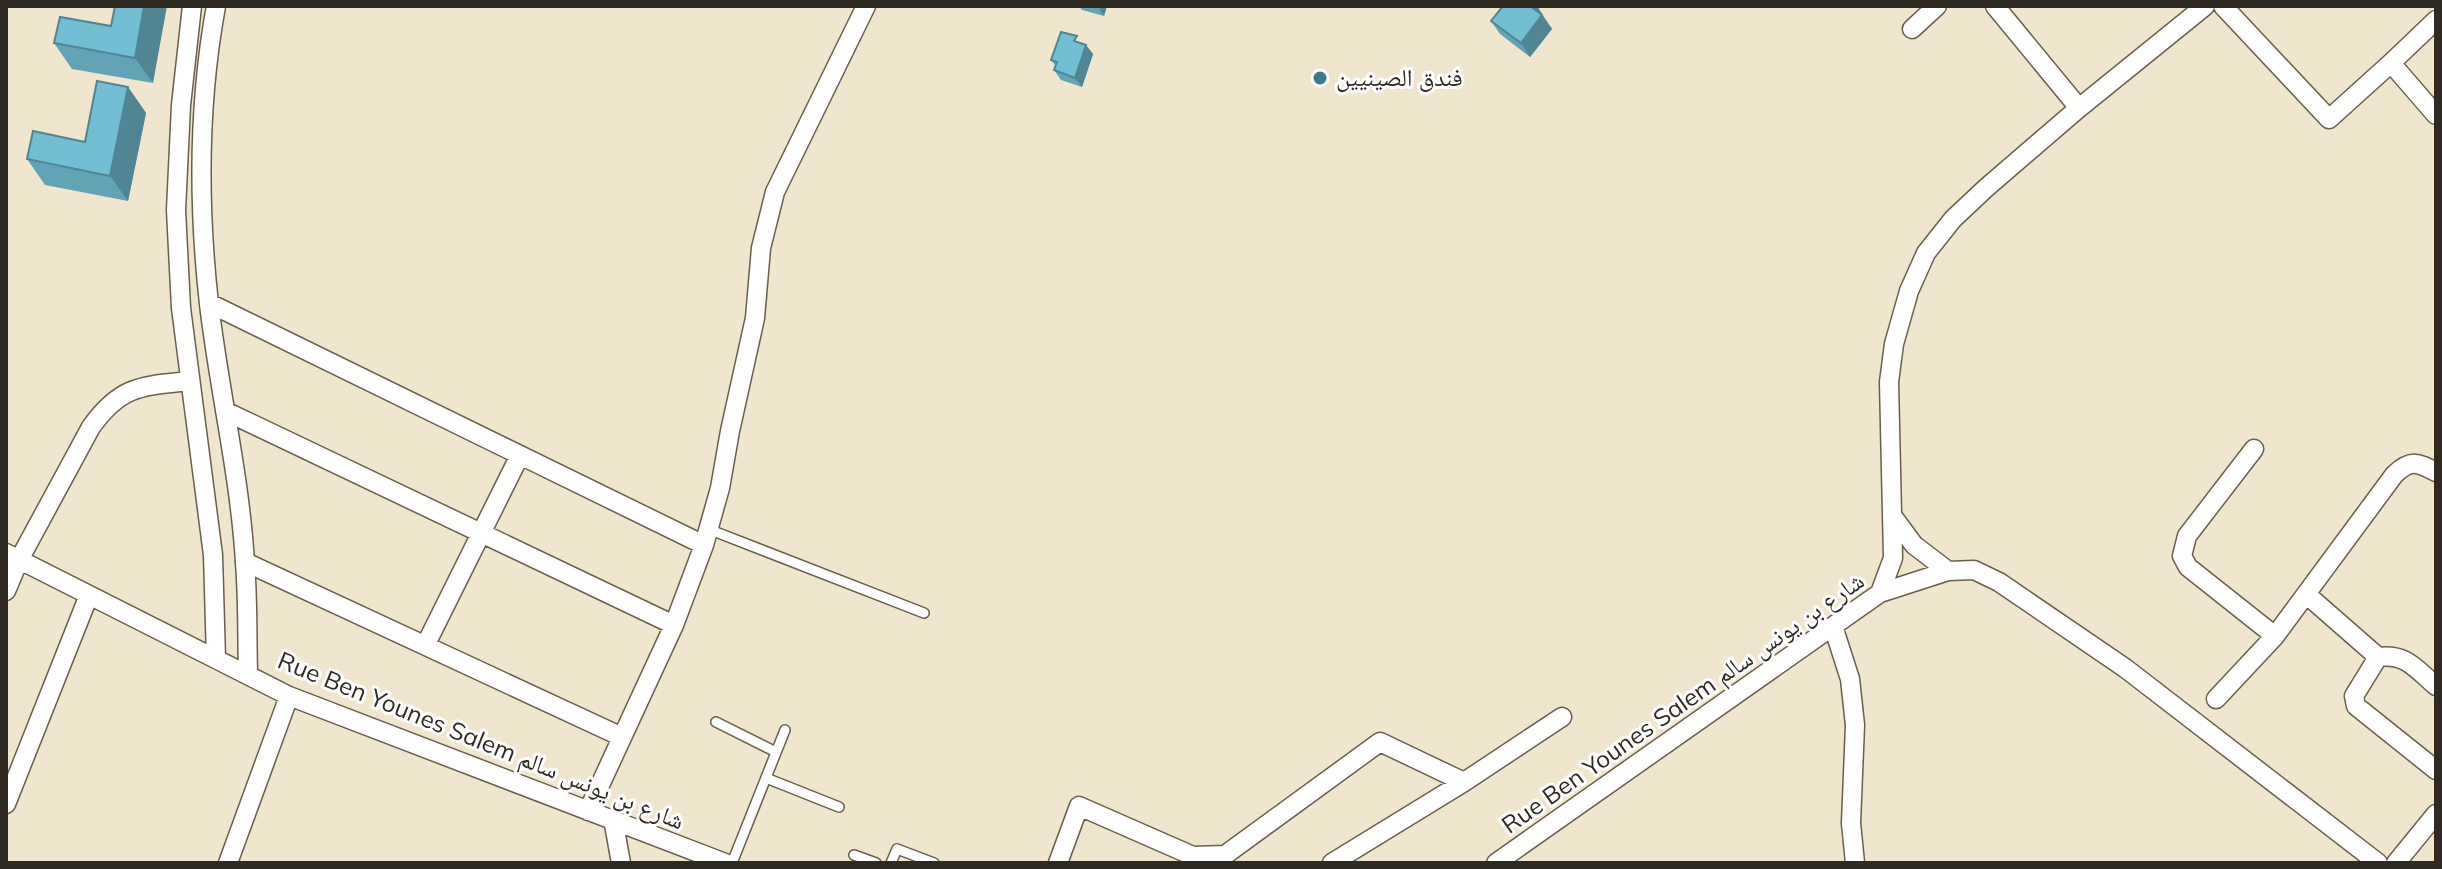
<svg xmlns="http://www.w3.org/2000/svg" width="2442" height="869" viewBox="0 0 2442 869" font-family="Mulish,'Noto Naskh Arabic',sans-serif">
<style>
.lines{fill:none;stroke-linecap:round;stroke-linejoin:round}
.service-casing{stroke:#695f4a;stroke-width:12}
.minor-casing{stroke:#695f4a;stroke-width:21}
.service{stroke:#fff;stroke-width:9}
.minor{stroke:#fff;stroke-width:18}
.wall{fill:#62a4b6}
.shaded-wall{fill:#508694}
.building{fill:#72bfd4;stroke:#508694;stroke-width:2}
.poi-dot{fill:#397b8d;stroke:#fff;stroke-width:3}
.labels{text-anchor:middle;stroke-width:6;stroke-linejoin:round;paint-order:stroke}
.poi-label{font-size:24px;fill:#2e2a21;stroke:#fff;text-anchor:start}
.street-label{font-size:24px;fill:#2e2a21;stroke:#fff}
</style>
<rect width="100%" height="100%" fill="#f0e6cd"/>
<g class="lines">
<defs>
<path id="service" d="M708,529L924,613
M716,722L776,752
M766,778L839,807
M854,855L876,863
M732,863L785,730
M891,863L897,849L934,863"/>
<path id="minor" d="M192,6L181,105L176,210L181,308L213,555L216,659
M216,6C198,104 198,205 209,304C219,390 240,476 245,563C248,600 247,636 248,673
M1995,6L2079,108
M2223,6L2329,119L2391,63L2436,115
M1912,29L1937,6
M2391,63L2436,20
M209,303L704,545
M225,411L674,625
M2254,449L2187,536L2182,556L2188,567L2275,636
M1894,518L1914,545L1948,571
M6,553L289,696L725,863
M245,562L622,737
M6,591L19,560L91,427C121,385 142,386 190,381
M1880,593L1893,558L1889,382L1894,344L1909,291L1926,253L1953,219L1986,188L2079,108L2205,6
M2306,594L2378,657C2406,653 2416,669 2436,686
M1833,626L1850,679L1855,725L1851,823L1855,863
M426,644L520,455
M2378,657L2354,696L2356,706L2436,770
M2216,699L2275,636L2394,475C2410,459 2417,462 2436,472
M6,804L89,595
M588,811L674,625L704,545L720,488L730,431L755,318L761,248L775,192L866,6
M613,819L621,863
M228,863L289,696
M1058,863L1079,806L1193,856L1225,855L1380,742L1464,782
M1332,863L1464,782L1562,717
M1496,863L1880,593L1948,571L1974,570L1999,582L2125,668L2378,863
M2396,863L2436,814"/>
</defs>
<use href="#service" class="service-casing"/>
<use href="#minor" class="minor-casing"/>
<use href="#service" class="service"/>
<use href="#minor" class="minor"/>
</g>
<path class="wall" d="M115,6L153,83L72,69L54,43L111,26Z
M1079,6H1107L1104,16L1082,10Z
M1503,6H1537L1552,29L1530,57L1500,34L1491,21Z
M1082,43L1093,54L1082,87L1061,80L1054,70L1056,66L1051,60Z
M128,87L146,113L128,201L45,185L27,159L85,142Z"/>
<path class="shaded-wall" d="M144,6H167L153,83L135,58Z
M1098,6H1107L1104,16L1098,7Z
M1529,6H1537L1542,14L1538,19Z
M1542,15L1552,29L1530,57L1521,43Z
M1086,45L1093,54L1082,87L1075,78Z
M128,87L146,113L128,201L110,176Z"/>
<path class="building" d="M115,6H144L135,58L54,43L60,17L111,26Z
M1503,6H1530L1542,15L1521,43L1491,21Z
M1061,32L1077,36L1074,41L1086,45L1075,78L1054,70L1057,62L1051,60Z
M97,81L128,87L110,176L27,159L33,131L85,142Z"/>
<circle class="poi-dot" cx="1320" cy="78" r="8"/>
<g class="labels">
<g class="poi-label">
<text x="1336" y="86">فندق الصينيين</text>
</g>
<g class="street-label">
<text transform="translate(1683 703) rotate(-35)" y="8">Rue Ben Younes Salem شارع بن يونس سالم</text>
<text transform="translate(481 741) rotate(22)" y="8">Rue Ben Younes Salem شارع بن يونس سالم</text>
</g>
</g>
<rect width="2442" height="869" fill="none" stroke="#2e2a21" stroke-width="16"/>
</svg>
